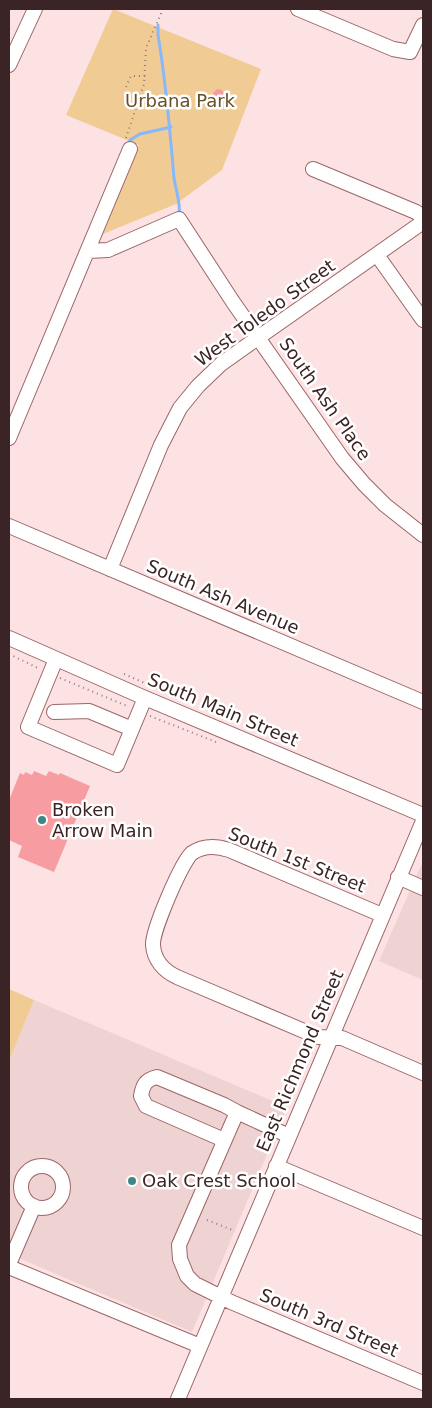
<svg xmlns="http://www.w3.org/2000/svg" width="432" height="1408" viewBox="0 0 432 1408" font-family="'DejaVu Sans',sans-serif">
<style>
.built{fill:#efd2d2}
.green{fill:#f1cb94}
.lines{fill:none;stroke-linecap:round;stroke-linejoin:round}
.stream{stroke:#87b8fb;stroke-width:3}
.building{fill:#f79ca1}
.minor-casing{stroke:#9c6567;stroke-width:16}
.path{stroke:#947c7c;stroke-width:2;stroke-dasharray:1 4;stroke-linecap:butt}
.minor{stroke:#fff;stroke-width:14}
.poi-dot{fill:#3e8687;stroke:#fff;stroke-width:2}
.labels{text-anchor:middle;stroke-width:5;stroke-linejoin:round;paint-order:stroke}
.park-label{font-size:18px;fill:#684e25;stroke:#fff}
.street-label{font-size:18px;fill:#3b2425;stroke:#fff}
.poi-label{font-size:18px;fill:#3b2425;stroke:#fff;text-anchor:start}
</style>
<rect width="100%" height="100%" fill="#fce2e2"/>
<path class="built" d="M423,861V980L379,961Z
M34,1000L287,1107L192,1332L9,1254V1061Z"/>
<path class="green" d="M113,9L261,69L222,170L176,204L103,234L139,145L66,115Z
M9,989L34,1000L9,1061Z"/>
<g class="lines">
<path class="stream" d="M158,25V35C166,82 170,130 174,178C176,191 181,203 179,216
M129,146L130,140L140,134L171,127"/>
</g>
<path class="building" d="M217,89L222,90L224,95L221,100L215,99L213,93Z
M34,771L46,776L49,771L59,775L60,773L90,786L54,872L18,857L22,846L9,840V800L20,773L24,775L25,772L32,775Z"/>
<g class="lines">
<defs>
<path id="minor" d="M298,9L393,49L410,52L423,25
M9,65L35,9
M313,169L416,212L423,217
M88,251L108,250L179,219L233,302L342,458L364,484L385,505L423,535
M377,255L423,320
M9,438L130,149
M9,526L423,702
M110,569L161,445L180,408L198,386L221,364L259,337L423,222
M9,638L145,698L423,815
M56,659L28,727L117,765L145,698
M54,712L89,711L132,729
M398,877L423,888
M382,915L229,850C217,846 204,845 192,853C182,861 152,931 153,945C154,960 164,971 177,977L318,1037L342,1038L423,1073
M289,1136L237,1112L179,1245L180,1259L187,1276L195,1284L231,1302L423,1383
M224,1140L146,1106L141,1096C143,1085 145,1080 157,1077L224,1105L237,1112
M276,1166L423,1228
M21 1187a21 21 0 1 1 42 0a21 21 0 1 1-42 0Z
M9,1264L34,1206
M9,1267L200,1346
M178,1399L423,821"/>
</defs>
<use href="#minor" class="minor-casing"/>
<path class="path" d="M126,87L131,76H145
M126,138L144,84L146,48L163,9
M9,654L40,669
M124,674L195,705
M60,678L127,706
M150,716L216,742
M207,1220L235,1231"/>
<use href="#minor" class="minor"/>
</g>
<g class="poi-dot">
<circle cx="42" cy="820" r="5"/>
<circle cx="132" cy="1181" r="5"/>
</g>
<g class="labels">
<g class="park-label">
<text x="180" y="107">Urbana Park</text>
</g>
<g class="street-label">
<text transform="translate(265 313) rotate(-36)" y="6">West Toledo Street</text>
<text transform="translate(325 399) rotate(55)" y="6">South Ash Place</text>
<text transform="translate(223 597) rotate(23)" y="6">South Ash Avenue</text>
<text transform="translate(223 710) rotate(23)" y="6">South Main Street</text>
<text transform="translate(297 860) rotate(22)" y="6">South 1st Street</text>
<text transform="translate(300 1061) rotate(-67)" y="6">East Richmond Street</text>
<text transform="translate(329 1323) rotate(23)" y="6">South 3rd Street</text>
</g>
<g class="poi-label">
<text x="52" y="816">Broken<tspan x="52" dy="21">Arrow Main</tspan></text>
<text x="142" y="1187">Oak Crest School</text>
</g>
</g>
<rect width="432" height="1408" fill="none" stroke="#3b2425" stroke-width="20"/>
</svg>
